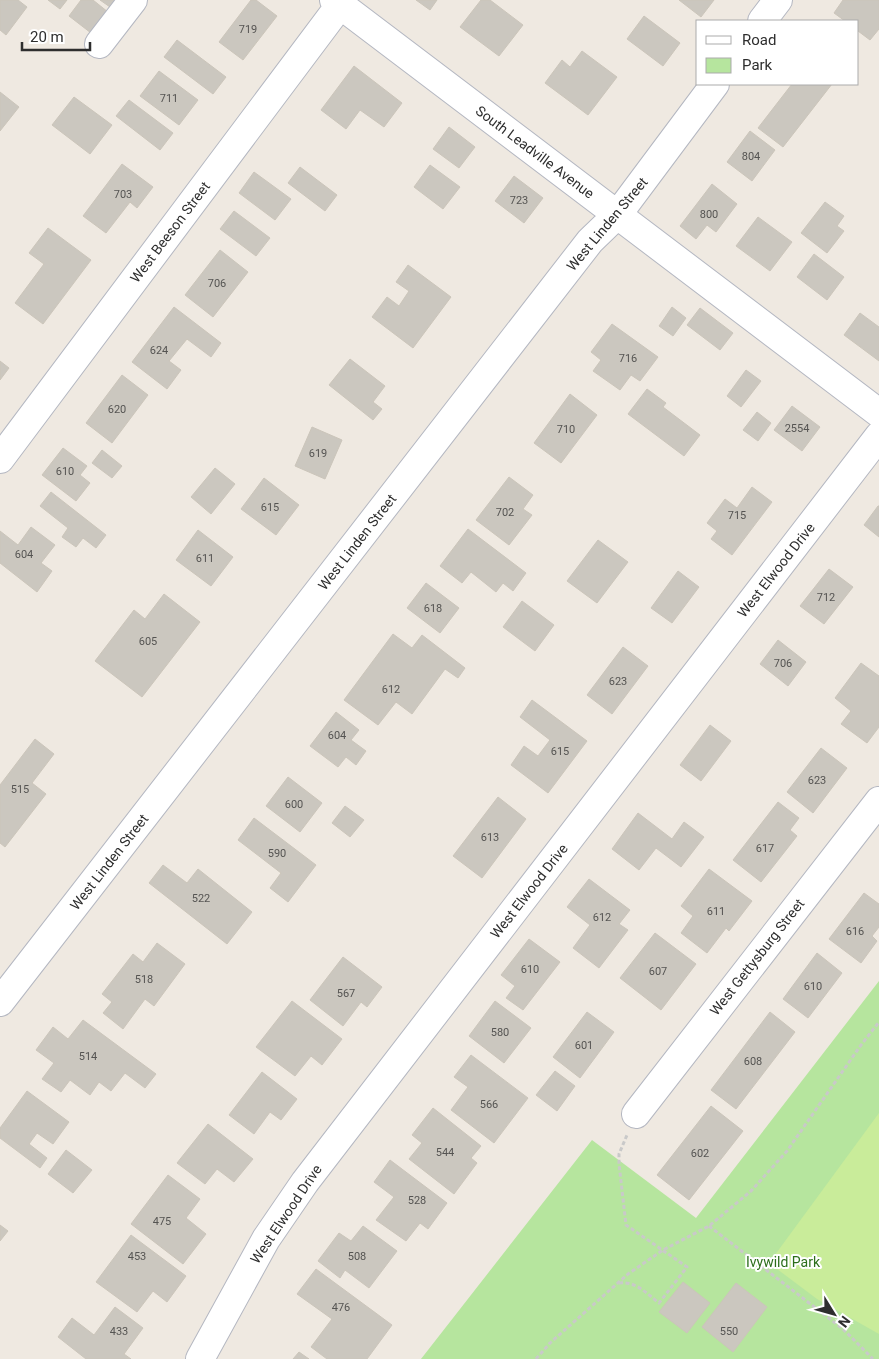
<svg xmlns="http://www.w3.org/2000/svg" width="879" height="1359" viewBox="0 0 879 1359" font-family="Roboto,sans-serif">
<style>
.green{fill:#b6e59e}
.pitch{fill:#c9ec9a}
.building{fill:#cbc7bf;stroke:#cbc5ba}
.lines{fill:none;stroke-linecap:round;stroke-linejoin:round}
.minor-casing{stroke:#b4b7c1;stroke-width:30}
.path{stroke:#c9c9c9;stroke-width:3;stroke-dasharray:4 2.5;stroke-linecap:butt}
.minor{stroke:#fff;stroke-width:28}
.labels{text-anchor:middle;stroke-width:4;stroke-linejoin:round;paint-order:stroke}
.number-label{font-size:11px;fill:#555452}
.street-label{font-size:14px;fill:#2e2e2e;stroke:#fff}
.park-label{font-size:14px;fill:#2c6e1b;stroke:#fff}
</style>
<rect width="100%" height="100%" fill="#efe9e1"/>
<path class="green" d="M879,981V1359H421L592,1140L696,1218Z"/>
<path class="pitch" d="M879,1113V1334L817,1299L769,1263Z"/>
<path class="building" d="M0,0H18L27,7L6,35L0,30Z
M48,0H67L60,9Z
M81,0H93L108,12L91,33L69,16Z
M100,0H116L110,7Z
M251,0H256L277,16L243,60L219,42Z
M416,0H437L430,10Z
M481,0H490L523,25L499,56L460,27Z
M679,0H714L701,17Z
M843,0H879V29L870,40L858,31V21H845L834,13Z
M644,16L680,43L663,66L627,39Z
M177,40L226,77L213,94L164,57Z
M582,51L617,77L588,115L545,83L562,60L570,67Z
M354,66L402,103L384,127L360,110L346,129L321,110Z
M159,71L198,100L179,125L140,96Z
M792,84H832L783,147L758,128Z
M0,92L19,107L0,131Z
M74,97L112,125L90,154L52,125Z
M129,100L173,133L160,150L116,116Z
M449,127L475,147L459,168L433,149Z
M750,131L775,150L752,181L727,162Z
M122,164L153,187L137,208L130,202L106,233L83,216Z
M430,165L460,187L443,209L414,187Z
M300,167L337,195L325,211L288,183Z
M254,172L291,199L275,220L239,193Z
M514,176L543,198L524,223L495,201Z
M712,184L737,204L716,232L707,225L696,239L680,226Z
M825,202L844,216L837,226L844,231L827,253L801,233Z
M234,211L270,238L256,256L220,229Z
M758,217L792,242L770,271L736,246Z
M48,228L91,260L43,324L15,303L44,264L29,253Z
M220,250L248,272L213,317L185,295Z
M814,254L844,277L827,300L797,277Z
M408,265L451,297L413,348L372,317L387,297L399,306L409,291L396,282Z
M174,307L221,343L211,357L187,339L169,361L181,370L167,389L132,362Z
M672,307L686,318L673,336L659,326Z
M700,308L733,333L720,350L687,325Z
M860,313L879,327V361L844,335Z
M612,324L658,357L640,381L631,375L620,390L593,371L601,360L591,352Z
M350,359L385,386L373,402L382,409L373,420L329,385Z
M0,361L9,368L0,380Z
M746,370L761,381L741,407L727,396Z
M122,375L148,395L112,443L86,423Z
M647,389L666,403L663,407L700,435L684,456L628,414Z
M570,394L597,415L561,463L534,443Z
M792,406L820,427L802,451L774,430Z
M757,412L771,423L758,441L743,430Z
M312,427L342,440L325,479L295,466Z
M63,448L87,466L80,475L90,483L76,501L42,475Z
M102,450L122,466L112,478L92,463Z
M215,468L235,484L211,514L191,497Z
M509,477L533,495L523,509L532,515L509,545L476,520Z
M264,478L299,505L276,535L241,509Z
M752,487L772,502L732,555L711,539L717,531L707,523L725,499L737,508Z
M51,492L106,535L96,548L83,538L76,547L62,537L68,528L40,506Z
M878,506H879V537L864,525Z
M31,527L55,545L41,563L52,571L37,592L0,563V531L18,545Z
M468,529L526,573L513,591L503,583L496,592L471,572L462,583L440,566Z
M198,530L233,557L211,586L176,560Z
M598,540L628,562L597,603L567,581Z
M829,569L853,587L824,624L800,606Z
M678,571L699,587L672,623L651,608Z
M426,583L459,608L440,633L407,608Z
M164,594L200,622L142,697L95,661L134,610L145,619Z
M522,601L554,625L535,651L503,627Z
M393,634L412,648L422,635L465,668L458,678L445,669L412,714L396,702L378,725L344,700Z
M778,640L806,662L788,686L760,664Z
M623,647L648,666L612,714L587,695Z
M861,663L879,676V727L867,743L841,724L851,711L835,698Z
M532,700L587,741L548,793L511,765L524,746L538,756L550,740L520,717Z
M336,712L359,730L351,740L366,751L356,765L346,757L338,767L310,746Z
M710,725L731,741L701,781L680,765Z
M35,739L54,754L32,783L46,794L5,847L0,843V785Z
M821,748L847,768L813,813L787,792Z
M288,777L322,803L300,832L266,806Z
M498,797L526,819L482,878L453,856Z
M778,802L799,818L790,830L797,836L761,882L733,860Z
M345,806L364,820L350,837L332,823Z
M638,813L672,839L684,822L704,837L681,867L656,848L639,870L612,849Z
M254,818L316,865L288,902L270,888L281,873L238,840Z
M163,865L187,883L198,869L252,912L227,944L149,883Z
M709,869L752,901L729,931L726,928L707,953L681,933L693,916L681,906Z
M589,879L630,910L619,924L628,930L599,968L573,948L590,925L567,907Z
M864,893L879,904V927L872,936L877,941L861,963L829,939Z
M655,933L696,964L661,1010L620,978Z
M529,939L560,962L523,1010L506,998L515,986L501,975Z
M157,943L185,964L154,1006L145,999L123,1029L103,1013L112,1002L102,994L133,954L143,962Z
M817,953L842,973L808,1018L783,999Z
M343,957L382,987L367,1007L361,1002L343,1026L310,1000Z
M292,1001L342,1039L322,1065L311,1056L295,1076L256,1047Z
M495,1001L531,1028L504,1063L469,1036Z
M587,1012L614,1032L580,1078L553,1057Z
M770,1012L795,1032L736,1109L711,1090Z
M83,1020L156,1074L145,1088L125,1073L111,1091L99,1082L90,1095L70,1080L61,1092L42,1079L54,1063L36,1050L53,1027L68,1039Z
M471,1055L528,1098L494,1143L451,1110L468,1087L454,1077Z
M555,1071L575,1086L557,1111L536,1095Z
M262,1072L297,1099L281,1120L270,1112L254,1134L229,1115Z
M27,1091L69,1122L53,1144L37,1133L29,1144L47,1158L40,1168L0,1138V1128Z
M711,1106L743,1131L689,1200L657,1175Z
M433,1108L481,1146L471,1158L477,1163L454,1194L409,1159L422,1143L412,1135Z
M208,1124L253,1159L234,1182L217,1169L205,1184L177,1163Z
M66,1150L92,1170L73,1193L48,1174Z
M390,1160L447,1203L428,1229L420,1223L406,1241L376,1220L394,1197L374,1182Z
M168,1175L200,1199L186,1218L206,1234L183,1264L131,1224Z
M0,1225L8,1231L0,1241Z
M363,1226L397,1251L369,1288L345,1270L340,1278L318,1261L339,1233L351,1241Z
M131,1235L186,1276L167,1302L153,1291L137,1312L96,1282Z
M316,1269L392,1325L367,1359H327L311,1347L332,1319L297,1294Z
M683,1282L710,1303L687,1333L659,1312Z
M736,1283L767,1307L733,1352L702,1327Z
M115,1307L143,1328L124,1354L131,1359H86L58,1337L72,1318L94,1335Z
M299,1352L309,1359H293Z"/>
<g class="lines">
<defs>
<path id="minor" d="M334,0L879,413
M762,21L778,0
M99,44L133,0
M0,459L340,5
M0,1002L590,241L618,214L715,84
M636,1114L879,801
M200,1359L266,1239L305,1182L879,436"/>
</defs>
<use href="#minor" class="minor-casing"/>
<path class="path" d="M709,1226L843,1329L873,1359
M619,1283C636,1281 646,1293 659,1303L687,1267L626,1225L619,1164V1154L627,1135
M536,1359L550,1343L628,1274L663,1250L709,1226L751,1191L787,1151L861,1045L879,1022"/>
<use href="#minor" class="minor"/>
</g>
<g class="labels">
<g class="number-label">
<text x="248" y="33">719</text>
<text x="169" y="102">711</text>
<text x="751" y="160">804</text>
<text x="123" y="198">703</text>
<text x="519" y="204">723</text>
<text x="709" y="218">800</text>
<text x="217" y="287">706</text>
<text x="159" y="354">624</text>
<text x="628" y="362">716</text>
<text x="117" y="413">620</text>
<text x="797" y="432">2554</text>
<text x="566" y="433">710</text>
<text x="318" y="457">619</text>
<text x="65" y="475">610</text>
<text x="270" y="511">615</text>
<text x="505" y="516">702</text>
<text x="737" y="519">715</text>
<text x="24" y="558">604</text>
<text x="205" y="562">611</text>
<text x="826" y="601">712</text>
<text x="433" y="612">618</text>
<text x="148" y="645">605</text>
<text x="783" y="667">706</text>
<text x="618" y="685">623</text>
<text x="391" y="693">612</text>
<text x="337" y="739">604</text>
<text x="560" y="755">615</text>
<text x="817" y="784">623</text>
<text x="20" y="793">515</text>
<text x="294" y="808">600</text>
<text x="490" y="841">613</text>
<text x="765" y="852">617</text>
<text x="277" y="857">590</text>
<text x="201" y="902">522</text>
<text x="716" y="915">611</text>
<text x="602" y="921">612</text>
<text x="855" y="935">616</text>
<text x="530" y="973">610</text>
<text x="658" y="975">607</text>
<text x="144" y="983">518</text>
<text x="813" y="990">610</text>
<text x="346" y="997">567</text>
<text x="500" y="1036">580</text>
<text x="584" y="1049">601</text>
<text x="88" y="1060">514</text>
<text x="753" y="1065">608</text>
<text x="489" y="1108">566</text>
<text x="445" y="1156">544</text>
<text x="700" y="1157">602</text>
<text x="417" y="1204">528</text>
<text x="162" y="1225">475</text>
<text x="137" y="1260">453</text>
<text x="357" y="1260">508</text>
<text x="341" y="1311">476</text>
<text x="119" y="1335">433</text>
<text x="729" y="1335">550</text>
</g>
<g class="street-label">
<text transform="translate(535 152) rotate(37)" y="5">South Leadville Avenue</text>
<text transform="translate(607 224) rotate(-50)" y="5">West Linden Street</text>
<text transform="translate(170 232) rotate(-53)" y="5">West Beeson Street</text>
<text transform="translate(357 542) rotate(-52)" y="5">West Linden Street</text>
<text transform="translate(776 570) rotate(-52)" y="5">West Elwood Drive</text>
<text transform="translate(109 862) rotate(-52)" y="5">West Linden Street</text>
<text transform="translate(529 891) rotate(-52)" y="5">West Elwood Drive</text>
<text transform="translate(757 957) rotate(-52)" y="5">West Gettysburg Street</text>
<text transform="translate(286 1214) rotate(-56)" y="5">West Elwood Drive</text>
</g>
<g class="park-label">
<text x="783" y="1267">Ivywild Park</text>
</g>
</g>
<rect x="696" y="20" width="162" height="65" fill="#ffffff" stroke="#ababab"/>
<rect x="706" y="36" width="25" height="8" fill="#ffffff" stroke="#ababab"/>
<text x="742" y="45" font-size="15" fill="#2e2e2e">Road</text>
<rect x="706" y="58" width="25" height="15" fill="#b6e59e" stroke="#ababab"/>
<text x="742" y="70" font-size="15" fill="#2e2e2e">Park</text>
<g transform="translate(834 1314) rotate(127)" stroke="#ffffff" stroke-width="4" paint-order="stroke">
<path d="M0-4L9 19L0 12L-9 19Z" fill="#2e2e2e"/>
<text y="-8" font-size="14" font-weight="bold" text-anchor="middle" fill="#2e2e2e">N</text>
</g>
<path d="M22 42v8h68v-8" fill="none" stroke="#2e2e2e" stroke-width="2.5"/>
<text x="30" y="42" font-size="15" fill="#2e2e2e" stroke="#ffffff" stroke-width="4" paint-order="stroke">20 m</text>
</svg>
